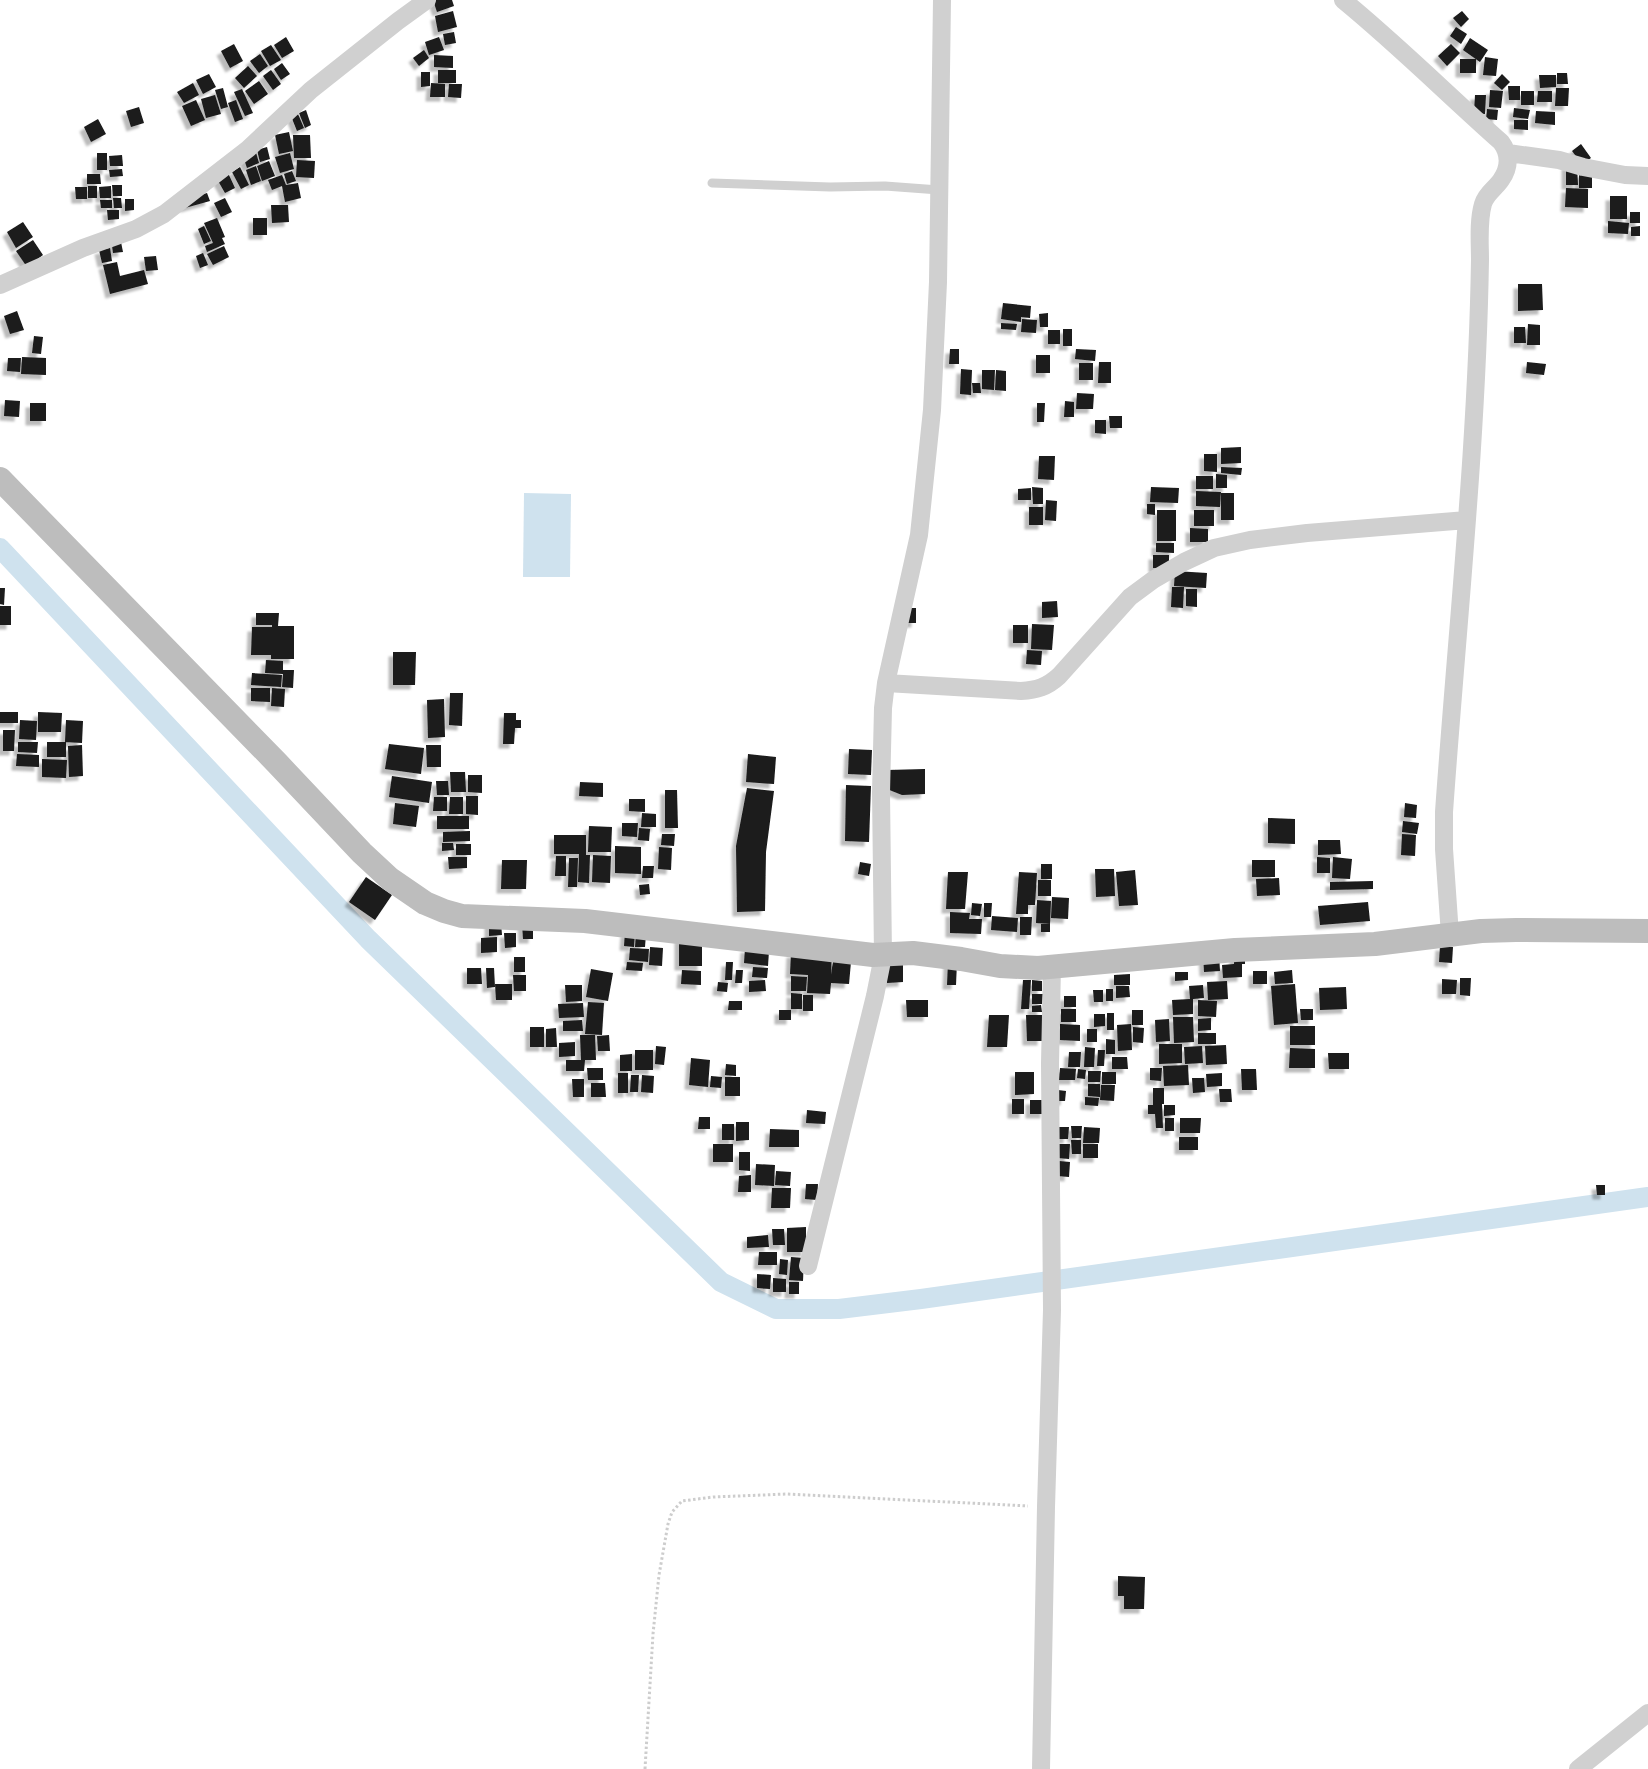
<svg xmlns="http://www.w3.org/2000/svg" width="1648" height="1769" viewBox="0 0 1648 1769" font-family="Roboto,sans-serif">
<style>
.water{fill:#cfe2ee}
.lines{fill:none;stroke-linecap:round;stroke-linejoin:round}
.canal{stroke:#cfe2ee;stroke-width:20}
.building{fill:#1a1a1a;filter:url(#shadow)}
.path{stroke:#cdcdcd;stroke-width:3;stroke-dasharray:2.5 2.5;stroke-linecap:butt}
.lane{stroke:#d0d0d0;stroke-width:9}
.street{stroke:#d0d0d0;stroke-width:18}
.secondary{stroke:#bdbdbd;stroke-width:24}
</style>
<defs>
<filter id="shadow"><feDropShadow dx="-4.5" dy="4.5" stdDeviation="1" flood-color="#0004"/></filter>
</defs>
<rect width="100%" height="100%" fill="#fff"/>
<path class="water" d="M524,493L571,494L570,577H523Z"/>
<g class="lines">
<path class="canal" d="M0,548L368,939L721,1282L776,1309H839L921,1299L1648,1197"/>
</g>
<path class="building" d="M433,0H452L454,6L437,12Z
M453,11L457,27L438,32L435,16Z
M1462,11L1469,19L1461,27L1453,18Z
M1456,27L1467,34L1461,44L1450,36Z
M454,32L456,43L445,45L443,34Z
M286,37L294,51L282,58L274,45Z
M439,37L444,50L429,55L425,42Z
M1470,38L1488,50L1480,62L1463,50Z
M234,44L243,61L230,68L221,51Z
M1451,44L1460,53L1447,66L1438,56Z
M271,45L281,60L270,66L261,51Z
M424,50L429,58L419,66L413,58Z
M260,54L268,66L259,73L250,61Z
M434,55L453,56V68L434,67Z
M1485,57L1498,59L1496,76L1483,75Z
M1460,59H1476V73H1460Z
M282,63L290,74L281,80L274,69Z
M248,66L257,76L244,88L235,78Z
M271,70L281,84L273,90L263,76Z
M438,70H456V83H438Z
M421,72H430V86L421,87Z
M1557,73H1567L1568,84H1557Z
M209,74L216,87L203,94L196,80Z
M1502,74L1510,82L1502,90L1494,83Z
M1539,75H1556V87L1540,88Z
M259,81L268,94L254,104L245,91Z
M193,83L199,95L184,103L177,92Z
M431,83L445,84V97H430Z
M449,84H462L461,98L448,97Z
M1508,86H1520V100H1509Z
M223,88L228,107L221,109L215,90Z
M1556,88H1569L1568,106H1555Z
M242,89L253,113L245,116L234,92Z
M1490,90L1503,91L1501,108L1489,107Z
M1521,91H1534V105H1521Z
M1538,91H1552V102H1537Z
M215,95L221,114L206,118L201,99Z
M1475,95H1486L1485,114L1474,113Z
M196,100L205,120L191,126L182,106Z
M236,100L243,119L235,122L228,103Z
M139,107L144,123L131,127L126,111Z
M1514,108L1530,110L1528,119L1513,117Z
M1487,109L1498,110L1497,120L1486,119Z
M306,110L311,125L305,128L299,113Z
M1536,111L1555,112V125L1535,123Z
M298,114L304,128L297,131L291,116Z
M98,119L106,134L91,142L84,127Z
M1514,120H1528V130L1514,129Z
M289,132L293,151L279,154L275,135Z
M293,135H310L311,158H294Z
M1581,144L1591,158L1582,164L1572,151Z
M267,147L270,159L260,162L257,150Z
M255,149L259,163L247,168L242,153Z
M97,153H107V170H97Z
M290,153L294,169L280,173L275,157Z
M122,155L123,166H110L109,156Z
M297,160L315,161L314,178L296,177Z
M269,161L275,176L262,181L257,166Z
M1566,165H1577L1578,185H1566Z
M256,166L261,181L251,185L246,170Z
M240,167L249,185L241,189L232,172Z
M122,169L123,176L110,177L109,170Z
M292,171L296,181L287,184L284,174Z
M1592,172V188H1579V173Z
M228,173L235,188L225,193L217,179Z
M87,174H100L101,184H87Z
M282,175L286,185L298,183L301,198L285,202L282,186L272,190L268,180Z
M112,185H122V196H113Z
M88,186H97V198H88Z
M111,186V198H100L99,187Z
M75,187H87V199H76Z
M1566,188L1588,189V208L1565,207Z
M207,193L210,201L185,208L182,200Z
M1610,196H1627V219H1610Z
M113,198H121L122,208H114Z
M225,198L232,212L221,217L214,203Z
M125,199H134V210L125,211Z
M100,200H112V208H101Z
M271,205H288L289,222L272,223Z
M107,210H119V219L108,220Z
M1630,212H1640V223H1630Z
M217,218L225,237L222,238L225,244L207,252L205,246L213,243L204,223Z
M253,218H267V235H253Z
M1608,221L1629,223L1628,234L1608,233Z
M23,222L33,237L16,248L7,232Z
M204,226L211,241L204,244L198,229Z
M1640,226V236H1631V227Z
M120,237L123,252L113,253L111,238Z
M33,240L43,255L27,267L16,251Z
M224,246L229,257L213,265L207,254Z
M110,248L112,261L102,263L99,250Z
M203,253L208,265L200,268L196,256Z
M156,256L158,270L146,271L144,257Z
M117,262L120,276L144,270L148,284L110,294L103,265Z
M1518,284H1542L1543,310L1518,311Z
M1003,303L1031,306L1030,318L1021,317V322L1001,319Z
M17,311L24,330L10,334L4,316Z
M1048,313V327H1040L1039,314Z
M1022,319L1037,320L1036,333L1021,332Z
M1001,323L1017,324L1016,330L1001,329Z
M1528,324L1540,325V345H1527Z
M1514,327H1525L1526,343H1514Z
M1063,329H1072V346H1063Z
M1048,330H1060V344H1048Z
M34,336L43,337L41,354L32,353Z
M950,349H959V364H949Z
M1076,349L1096,350L1095,361L1075,359Z
M1036,355H1050V373H1036Z
M22,357L46,358V375L21,374Z
M8,358H21L20,372L7,371Z
M1099,362H1111V383H1098Z
M1527,362L1546,364L1544,375L1526,373Z
M1079,363H1093V380H1079Z
M961,369L972,370L971,395L960,394Z
M982,370H995L994,390L982,389Z
M996,370L1006,371V391L995,390Z
M972,383H980L981,393H973Z
M1077,393L1094,394L1093,409H1076Z
M5,400L20,401L19,417L4,416Z
M1065,401L1074,402V417H1064Z
M30,403H46V421H30Z
M1037,403H1045L1044,422H1037Z
M1109,416H1122V428H1110Z
M1095,420H1106V434L1095,433Z
M1241,447V463L1221,464V448Z
M1204,454H1217V472L1204,471Z
M1039,456H1055L1054,480L1038,479Z
M1221,467L1242,468L1241,475L1221,473Z
M1216,474L1227,475V488H1216Z
M1196,476H1213V489H1196Z
M1032,487L1043,488V504H1033Z
M1151,487L1179,488L1178,503L1150,502Z
M1031,488V500H1018V489Z
M1196,491L1221,492L1220,507L1196,506Z
M1221,493H1234V520H1221Z
M1046,500L1057,501L1056,521L1045,520Z
M1147,504H1155V515L1147,514Z
M1029,507H1043V525H1029Z
M1157,510H1176V541H1157Z
M1194,510H1214V526H1194Z
M1190,528L1208,529V542H1190Z
M1156,543H1174V553L1156,552Z
M1153,555H1169V568H1153Z
M1175,571L1207,573L1206,588L1174,586Z
M1172,587H1184L1183,608L1171,607Z
M0,588H5L4,605L0,604Z
M1186,589H1197V607L1186,606Z
M1057,601L1058,617L1042,618V602Z
M0,606H11V625H0Z
M909,608H916V623H908Z
M256,613H279L278,626H294V659H271V655H251L252,627H272V625H256Z
M1032,624L1054,625L1052,650L1031,649Z
M1013,625H1028V643H1013Z
M1027,650L1042,651L1041,665L1026,664Z
M393,652H416L415,685H393Z
M266,660L283,661V670H294L293,688L282,687L283,674L265,673Z
M252,673L282,675L281,687L251,685Z
M251,688H270V702L251,701Z
M272,688L285,689L284,707L271,706Z
M450,693H463L462,726L449,725Z
M444,699L445,737L428,738L427,700Z
M0,712H18V723H0Z
M38,712L62,713L61,732H38Z
M504,713H516V720H521V728H515L514,744H503Z
M20,720L37,721L36,740L19,739Z
M66,720L83,721L82,743L65,742Z
M3,730H15L14,751H3Z
M18,742H38L37,753L18,752Z
M47,742H66V757H47Z
M389,744L424,748L421,774L385,769Z
M82,745L83,776L69,777L68,746Z
M426,745H441V767H427Z
M849,749L872,750L871,775L848,774Z
M17,754L39,755V767L16,766Z
M748,754L776,757L774,784L746,782Z
M42,759L67,760L66,778L42,777Z
M925,769V794L902,795L887,789V770Z
M450,772H465L466,792H451Z
M468,775H482V793L468,792Z
M392,776L432,782L429,803L389,797Z
M436,781H448L449,795H437Z
M580,782L603,783V797L579,796Z
M846,785L871,786L869,842L845,841Z
M747,788L774,791L766,852L765,911L737,912L736,846Z
M665,790H677L678,828H665Z
M466,796H478V815L466,814Z
M434,797H447V811H433Z
M450,797H463V814H449Z
M629,799H645V812L629,811Z
M395,803L419,806L416,827L393,824Z
M1405,803L1417,805L1416,818L1404,817Z
M642,813L656,814V827H641Z
M437,816H469V829H437Z
M1268,818L1295,819V844L1268,843Z
M1403,821L1419,823L1417,834L1402,832Z
M622,823H638L637,837L622,836Z
M589,826L612,827L611,852H588Z
M639,828L650,829L649,841L638,840Z
M470,831V841L443,842V832Z
M662,834H675L674,846L661,845Z
M1402,834L1416,835L1415,856L1401,855Z
M554,835H586V855H590L589,883L578,882L579,854H554Z
M1318,840H1340L1341,854L1318,855Z
M442,843H453L454,850L442,851Z
M456,844H471V855H456Z
M615,846L641,847V874L615,873Z
M659,847L672,848L671,870L658,869Z
M593,855L611,856L610,883L592,882Z
M556,856H566V876H555Z
M448,857H467V868L449,869Z
M1317,857L1330,858V873H1317Z
M1333,857L1352,859L1350,879L1332,878Z
M569,858H578L577,887H568Z
M502,860H527L526,889H501Z
M1252,860H1275V877H1252Z
M860,862L871,864L869,876L858,874Z
M1041,864H1052V879H1041Z
M643,866H654L653,878H642Z
M1095,869H1114L1115,896L1096,897Z
M1135,870L1138,905L1119,906L1116,872Z
M948,872H968L965,909H946Z
M1019,872L1037,873L1035,905H1028V914H1016Z
M366,877L392,895L375,920L349,902Z
M1279,878L1280,895L1257,896L1256,879Z
M1038,880H1051V896H1038Z
M1373,881V889L1330,890V882Z
M649,884L650,894L640,895L639,885Z
M1052,897L1069,898L1068,919L1051,918Z
M1037,900L1051,901L1050,924L1036,923Z
M1368,902L1370,921L1320,925L1318,906Z
M972,903L982,904L980,916L971,915Z
M984,903H992L991,917H984Z
M950,912L970,913L969,919H982L981,934L950,933Z
M992,916L1018,918L1017,932L991,930Z
M1020,917H1032L1031,935H1020Z
M489,922H501L502,935L489,936Z
M522,923H533V939H523Z
M1041,924H1050V932H1041Z
M625,932H635L634,947L624,946Z
M504,933H516V947L505,948Z
M636,933L646,934L645,947H635Z
M497,937V952L481,953V938Z
M679,938H702V966H679Z
M1440,946L1453,947L1452,963L1439,962Z
M650,947L663,948L662,966L649,965Z
M630,948L649,949L648,962L629,960Z
M745,948L769,951L768,966L744,963Z
M1234,951H1245V964H1242V977L1223,978L1222,965L1234,964Z
M791,953L832,955L831,975L833,961L851,962L849,984L831,983L830,994L807,993L808,975L790,974Z
M1203,954H1219L1220,971L1204,972Z
M514,957H525V972H514Z
M627,962L643,963L642,971L626,970Z
M726,962H733L732,980H725Z
M948,962H957L956,985H947Z
M903,964V982L887,983L886,965Z
M753,967L768,968L767,978L752,977Z
M467,968H481L482,984H467Z
M486,968H494L495,987L487,988Z
M591,969L613,973L608,1001L586,997Z
M682,970L701,971V985L681,984Z
M736,970H743L742,983H735Z
M1292,970L1293,983L1275,984L1274,972Z
M1253,971H1267V984H1253Z
M1175,972H1188V980L1175,981Z
M1130,974V985H1114V975Z
M513,975H526V991H514Z
M791,976L807,977L806,991H791Z
M1460,978H1471L1470,996L1460,995Z
M1442,979L1457,980L1456,994H1442Z
M765,980L766,991L749,992V981Z
M1023,980H1031L1029,1009H1021Z
M1032,980L1042,981V991H1032Z
M1227,981L1228,999L1208,1000L1207,982Z
M718,982L728,983L727,992L717,991Z
M495,984H512V1000H496Z
M1295,984L1298,1023L1274,1025L1271,986Z
M565,985H582V1001L566,1002Z
M1203,985L1204,998L1193,999V1014L1173,1015L1172,1000L1190,999L1189,986Z
M1116,986H1129L1130,997L1116,998Z
M1346,987L1347,1009L1320,1010L1319,988Z
M1106,989H1113V1001H1106Z
M1093,990H1103V1002H1094Z
M791,993L802,994V1009H791Z
M1032,994H1043L1042,1004H1032Z
M803,995H813V1011H803Z
M1064,996H1076V1007H1064Z
M906,1000H928V1017H907Z
M1198,1000L1217,1001L1216,1017L1198,1016Z
M729,1001H742V1010H728Z
M588,1002L604,1003L602,1035L585,1034Z
M583,1003L584,1017L559,1018L558,1004Z
M1041,1005L1042,1012H1032V1006Z
M1061,1009H1076V1022H1061Z
M1300,1009H1313V1020H1301Z
M779,1010H791V1020H779Z
M1132,1010H1143V1025H1132Z
M1107,1013H1114V1030H1107Z
M1094,1014H1105V1026L1094,1027Z
M989,1015H1009L1007,1047H987Z
M1026,1015H1042V1041H1027Z
M1173,1017H1193L1194,1042L1174,1043Z
M1211,1018V1030L1198,1031V1019Z
M1169,1019L1170,1041L1156,1042L1155,1020Z
M582,1020L583,1031H563V1021Z
M1060,1024L1080,1025V1041L1060,1040Z
M1131,1024L1132,1050L1118,1051L1117,1025Z
M1290,1026H1315V1045H1290Z
M530,1027H544V1047H530Z
M1133,1027L1144,1028L1143,1043L1133,1042Z
M556,1028L557,1047H546V1029Z
M1087,1029H1097V1042H1087Z
M1198,1033H1216V1044H1198Z
M580,1035H595L596,1060H585L584,1071H566V1060H581Z
M609,1035L610,1051H598L597,1036Z
M1106,1039L1115,1040V1054H1106Z
M575,1042V1056L559,1057V1043Z
M1159,1044H1182V1063L1159,1064Z
M1226,1045L1227,1064L1206,1065L1205,1046Z
M656,1046L666,1047L664,1065L655,1064Z
M1202,1046L1203,1063L1185,1064L1184,1047Z
M1085,1047L1095,1048L1094,1067H1084Z
M1290,1048L1315,1049V1068H1289Z
M635,1050H653V1070H635Z
M1098,1050H1105L1104,1066H1097Z
M1069,1052H1081L1080,1067H1068Z
M1328,1053H1349V1069H1329Z
M632,1054V1071H620V1055Z
M1112,1057H1127L1128,1069H1112Z
M691,1058L710,1060L708,1087L689,1085Z
M726,1064L736,1065V1076L725,1075Z
M1188,1065L1189,1085L1164,1086L1163,1066Z
M587,1068H603V1080H588Z
M1060,1068L1076,1069L1075,1080H1059Z
M1150,1068H1162L1161,1081L1150,1080Z
M1078,1069L1086,1070L1085,1079L1077,1078Z
M1241,1069H1256L1257,1090H1242Z
M1088,1071H1101L1100,1082H1088Z
M1015,1072H1034V1094L1015,1095Z
M1102,1072H1116V1084H1102Z
M618,1073H628V1093H618Z
M1222,1073V1086L1207,1087L1206,1074Z
M631,1075H639L638,1092H630Z
M642,1075L654,1076L653,1093L641,1092Z
M711,1076L722,1077L721,1088L710,1087Z
M725,1077H740V1096H725Z
M1192,1078H1204L1205,1092L1193,1093Z
M572,1079H584V1097H573Z
M591,1083H605L606,1097H591Z
M1088,1084H1100V1097L1088,1096Z
M1101,1085H1115L1114,1101L1100,1100Z
M1153,1088H1164V1104H1162L1163,1128H1156L1155,1114H1148V1105H1153Z
M1219,1089H1231L1232,1102H1220Z
M1058,1090L1066,1091L1065,1101H1057Z
M1085,1097L1099,1098L1098,1106L1085,1105Z
M1012,1099H1024V1114H1012Z
M1030,1100H1045V1114H1030Z
M1164,1105H1175V1115L1164,1116Z
M807,1110L826,1112L825,1124L806,1123Z
M699,1117H710V1129H698Z
M1165,1118H1174V1131H1165Z
M1180,1118H1201L1200,1133H1180Z
M736,1122H749V1140L736,1141Z
M722,1124H734V1140H722Z
M1071,1126H1082L1081,1138H1072Z
M1059,1127H1069L1068,1139H1059Z
M1084,1127L1100,1128L1099,1143H1083Z
M770,1129L799,1130V1147H769Z
M1179,1137H1198V1150H1179Z
M1071,1140H1081V1154H1072Z
M713,1144H733V1162H713Z
M1059,1144H1070L1069,1159L1058,1158Z
M1083,1144H1098V1158H1083Z
M739,1152H750V1171L739,1170Z
M1059,1161L1070,1162L1069,1177L1058,1176Z
M756,1164L775,1165L774,1186L755,1185Z
M776,1171L791,1172L790,1186L775,1185Z
M751,1175V1192H738L739,1176Z
M806,1184H818L817,1200L805,1199Z
M1596,1185H1605V1195H1597Z
M772,1188H791L790,1208H771Z
M806,1227V1252H787V1228Z
M772,1229H784L785,1245H773Z
M768,1235L769,1247L747,1248V1237Z
M759,1252H777V1265H758Z
M791,1257L804,1258L803,1281L789,1280Z
M780,1259L788,1260L787,1275L779,1274Z
M757,1274L771,1275L770,1289L757,1288Z
M773,1278L786,1279V1292H773Z
M789,1282H799V1294H789Z
M1118,1576L1145,1577L1144,1609H1124V1596H1118Z"/>
<g class="lines">
<path class="path" d="M645,1769L653,1634L659,1575L668,1524L672,1512L682,1501L713,1497L787,1494L1028,1506"/>
<path class="lane" d="M712,183L830,187L885,186L939,190"/>
<path class="street" d="M1343,0C1398,45 1448,95 1501,142C1510,154 1510,167 1501,180C1495,189 1486,193 1483,204C1478,221 1480,243 1480,260C1477,445 1457,628 1444,812V849L1450,935
M1508,153L1559,160L1583,167L1625,175L1648,176
M0,285L83,248L136,229L164,214L248,149L311,90L398,21L427,0
M886,683L1021,691C1037,690 1047,687 1059,676L1130,597L1153,580L1184,562L1214,548L1250,540L1307,533L1467,520
M808,1266L875,996L883,956L881,793L883,708L886,683L919,535L932,410L938,282L942,0
M1041,1769L1046,1507L1052,1310L1050,1064L1052,966
M1578,1769L1648,1713"/>
<path class="secondary" d="M0,479L277,763L362,853L390,879L425,903L444,911L462,916L585,921L873,955L913,953L961,959L1000,966L1038,968L1235,950L1375,944L1481,931L1516,930L1648,931"/>
</g>
</svg>
